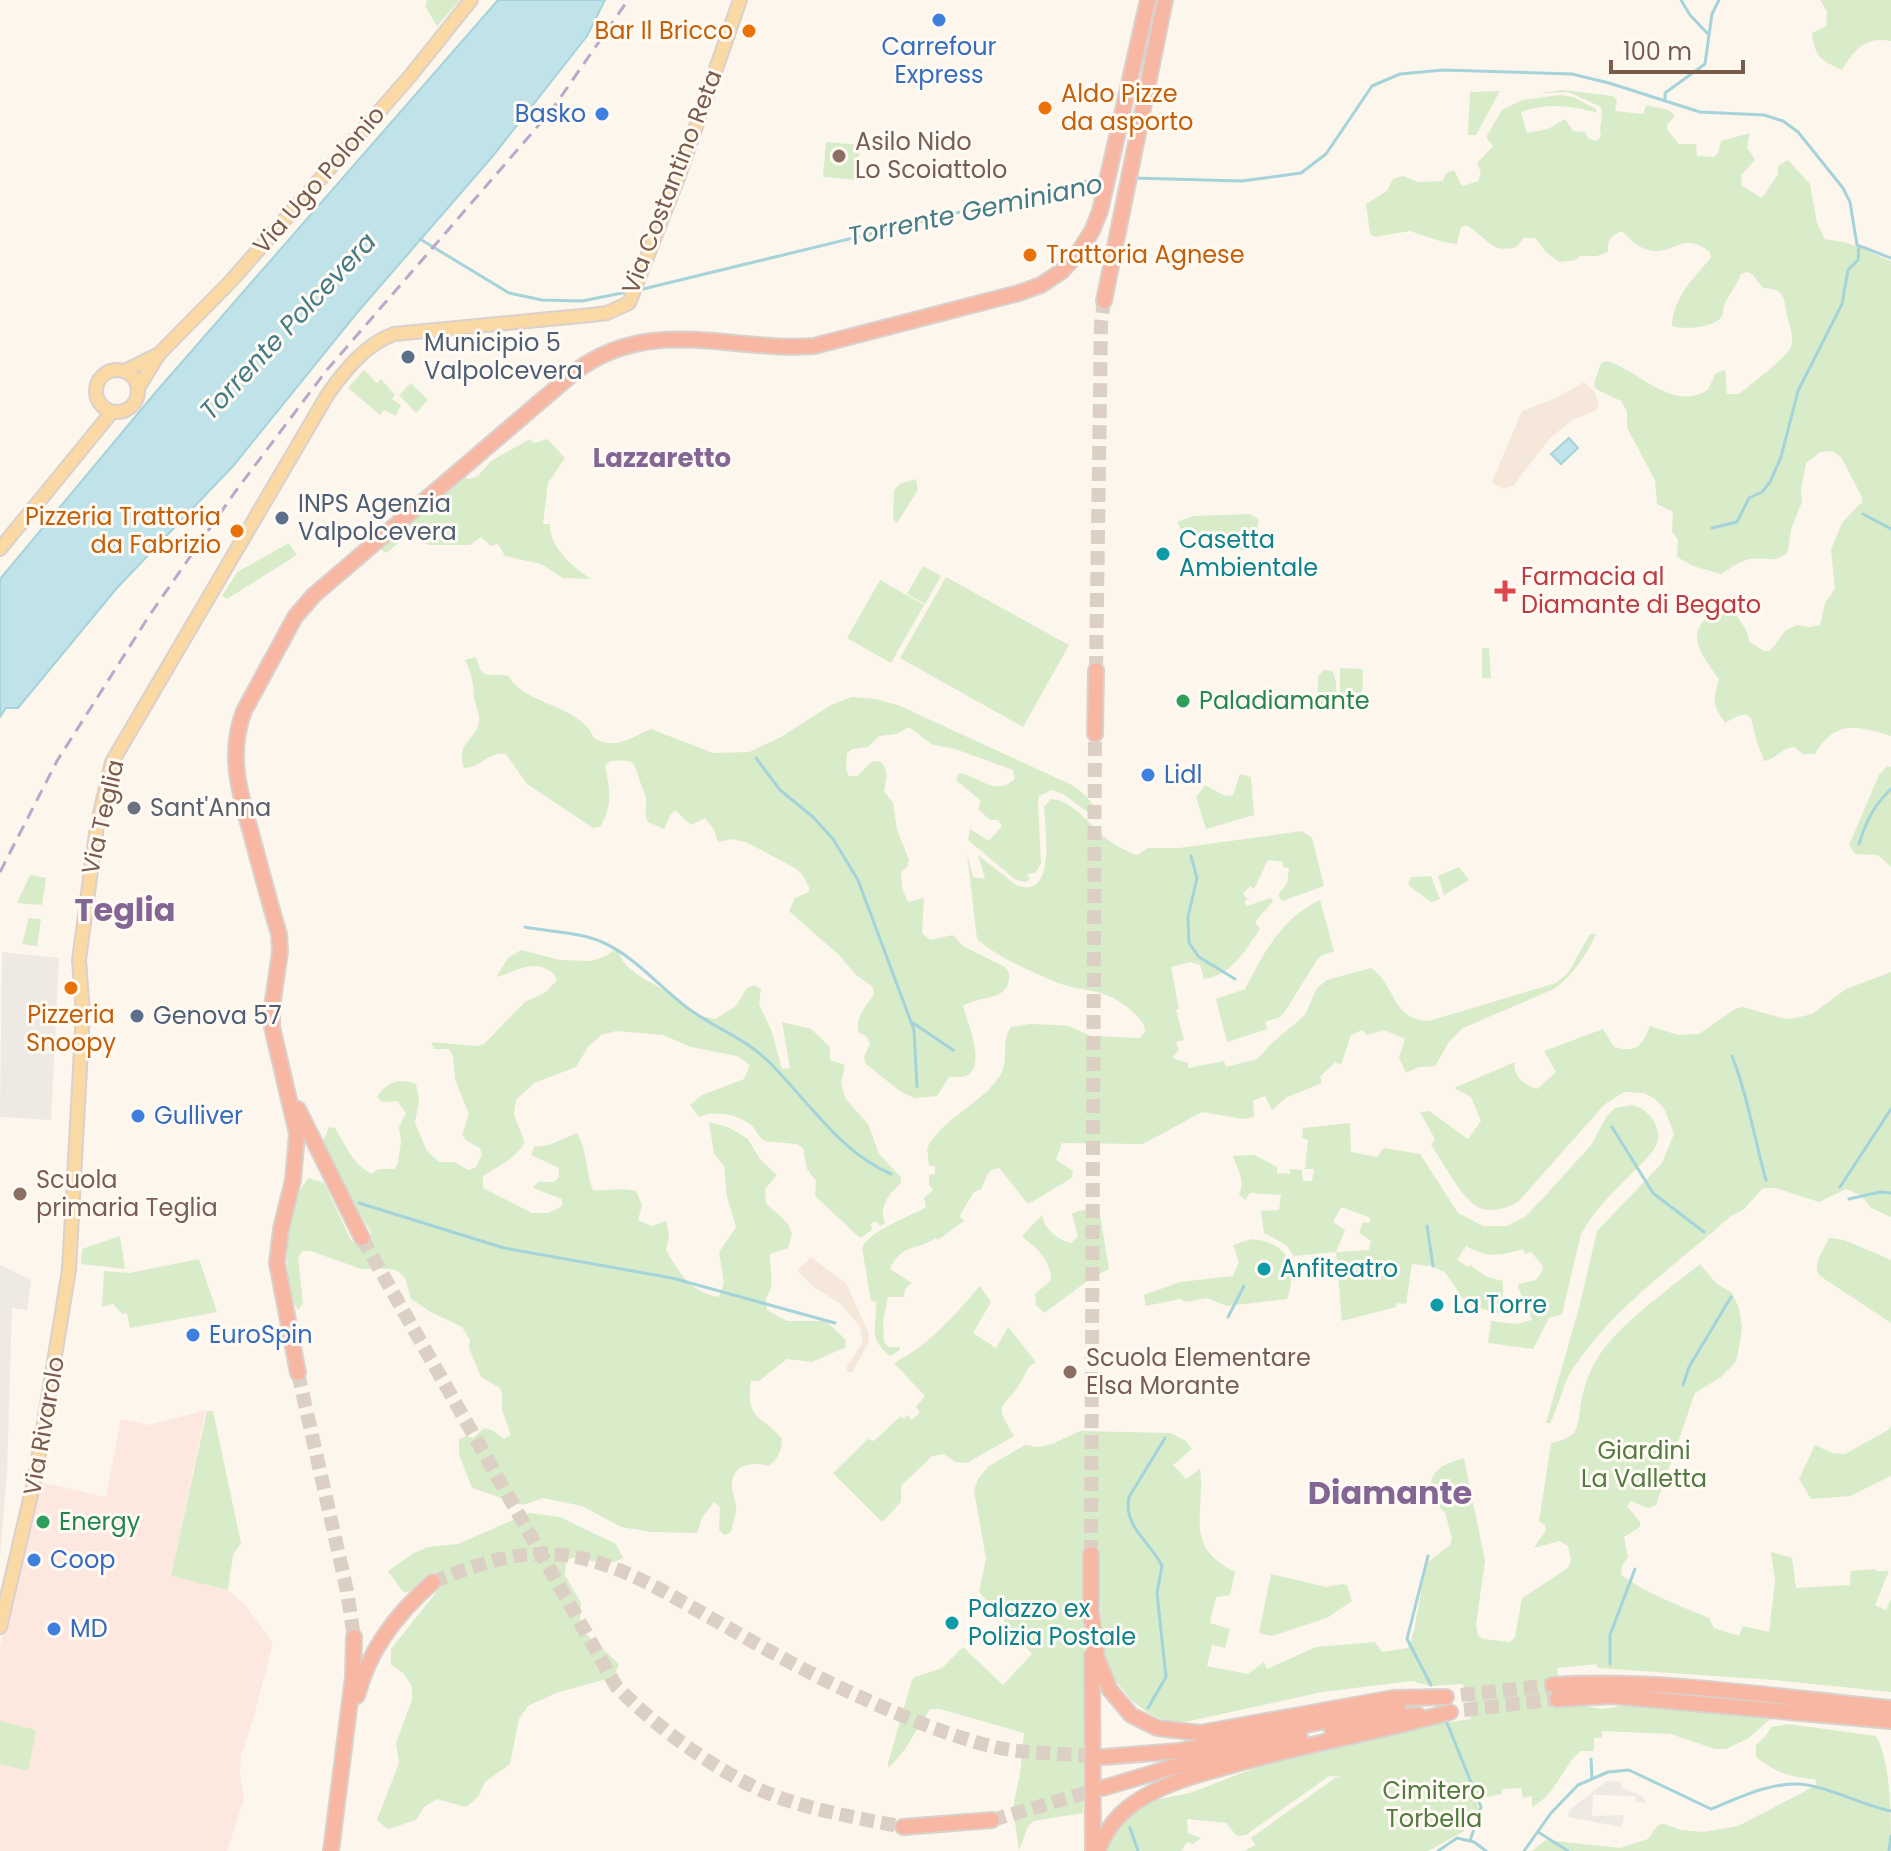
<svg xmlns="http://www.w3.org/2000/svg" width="1891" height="1851" viewBox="0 0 1891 1851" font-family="Poppins,sans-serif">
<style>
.residential{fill:#f5e8da}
.commercial{fill:#fde8e0}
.industrial{fill:#efe9e4}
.green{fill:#d8ecc9;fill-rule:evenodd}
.water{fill:#bfe3e8;stroke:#a5d3da;stroke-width:2}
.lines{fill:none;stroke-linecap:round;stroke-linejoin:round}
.stream{stroke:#a5d3da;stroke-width:3}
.highway-tunnel{stroke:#dcd0c4;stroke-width:14;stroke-dasharray:14 7;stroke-linecap:butt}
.major-casing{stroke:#dad1cd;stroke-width:16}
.highway-casing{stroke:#dad1cd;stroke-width:18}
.major{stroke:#fbd9a5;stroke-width:12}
.highway{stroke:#f7b7a3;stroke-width:14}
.rail{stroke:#b9a8c9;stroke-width:3;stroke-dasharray:12 8;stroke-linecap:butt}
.shop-dot{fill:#3f7fe0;stroke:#fffaf3;stroke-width:3}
.food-dot{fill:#e8710a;stroke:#fffaf3;stroke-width:3}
.education-dot{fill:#8d6e63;stroke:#fffaf3;stroke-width:3}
.service-dot{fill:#5c6f8a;stroke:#fffaf3;stroke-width:3}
.culture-dot{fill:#0f9aa8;stroke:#fffaf3;stroke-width:3}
.health-dot{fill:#e0444e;stroke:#fffaf3;stroke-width:3}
.leisure-dot{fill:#2e9e5b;stroke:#fffaf3;stroke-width:3}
.worship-dot{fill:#6b7280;stroke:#fffaf3;stroke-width:3}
.labels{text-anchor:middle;stroke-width:6;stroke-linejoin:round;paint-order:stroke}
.food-label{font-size:24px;fill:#c56008;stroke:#fffaf3;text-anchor:end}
.shop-label{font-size:24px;fill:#366cbe;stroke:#fffaf3;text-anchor:start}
.education-label{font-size:24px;fill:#785e54;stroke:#fffaf3;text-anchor:start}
.street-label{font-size:24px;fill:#7a5c4d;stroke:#fffaf3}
.service-label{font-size:24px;fill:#4e5e75;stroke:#fffaf3;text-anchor:start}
.culture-label{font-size:24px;fill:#0d838f;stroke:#fffaf3;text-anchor:start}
.health-label{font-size:24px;fill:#be3a42;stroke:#fffaf3;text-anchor:start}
.leisure-label{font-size:24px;fill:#27864d;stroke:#fffaf3;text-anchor:start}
.worship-label{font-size:24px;fill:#5b616d;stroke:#fffaf3;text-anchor:start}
.park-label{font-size:24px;fill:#537a41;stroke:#fffaf3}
.water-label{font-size:26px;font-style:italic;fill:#437c86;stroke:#fffaf3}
.neighbourhood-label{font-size:26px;font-weight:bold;fill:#846695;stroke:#fffaf3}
.district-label{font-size:32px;font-weight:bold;fill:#846695;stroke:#fffaf3}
</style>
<rect width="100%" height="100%" fill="#fdf6ec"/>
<path class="residential" d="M1584,382L1594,391L1599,405L1596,410L1571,421L1550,438L1513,486L1503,489L1492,482L1522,411L1556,398Z
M811,1257L846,1283L869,1334L868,1344L852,1372H847V1366L863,1342L860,1327L841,1304L815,1288L797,1271Z"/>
<path class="commercial" d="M206,1410L171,1576L228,1590L245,1605L273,1643L254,1716L241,1756L240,1773L244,1799L227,1851H0V1647L40,1482L106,1497L121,1419L149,1425Z"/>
<path class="industrial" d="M2,952L59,958L51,1120L0,1117Z
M0,1265L31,1280L27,1310L12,1308L7,1473L0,1557Z
M1607,1781L1621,1782L1622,1788L1642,1796L1647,1803L1636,1802L1635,1796L1593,1795L1592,1816L1624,1815L1622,1827L1568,1817L1569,1810Z"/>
<path class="green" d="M427,0H460L437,26L425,6Z
M1820,0H1891V41C1865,36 1855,49 1842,70C1821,60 1815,58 1812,33L1826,26L1827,11Z
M1563,90L1613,96L1617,100L1615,111L1643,114L1646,105L1668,110L1675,116L1667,125L1668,131L1679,144H1696L1697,156L1714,157L1718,153L1721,141L1750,133L1747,147L1755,160L1741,175L1742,186L1762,198L1778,174V166L1788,160L1810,184L1817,223L1825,239L1848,243L1891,261V736C1856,725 1835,720 1815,754H1803L1794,747C1781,748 1777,759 1764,761C1763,755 1759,749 1757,742C1750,719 1755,705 1725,723C1712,704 1713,702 1719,679C1711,668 1698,652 1697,638C1697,621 1718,603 1733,610L1746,630L1750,642L1764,651H1770L1786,630L1797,625L1809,627L1820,625L1825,603L1835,589L1831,550L1842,523L1862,502V497L1841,457L1832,451L1820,452L1806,463L1801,490L1802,502L1791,529L1788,552C1774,564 1766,557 1751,559C1740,560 1730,569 1721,574L1693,566L1677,557L1678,540L1672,531L1673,512L1657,504L1655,480L1627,428V411L1621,401L1596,389L1594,384L1601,363L1607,361C1641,371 1670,412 1708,390L1715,374L1725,370L1727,394H1739C1749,386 1788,356 1791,347C1795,334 1787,321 1786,310C1784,293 1780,289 1763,288L1752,274L1747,272L1741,274C1737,285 1730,293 1725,303C1723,307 1724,312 1722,316C1715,328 1683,330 1672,326C1673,298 1693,278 1711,258L1710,252C1682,230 1674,256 1649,250C1638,248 1629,238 1622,231C1610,236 1608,239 1608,252L1597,256H1580L1576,260L1559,262L1546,252L1535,238H1524L1516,247C1491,255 1485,235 1467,226L1461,227L1457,244L1443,242L1410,231L1375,237L1370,234L1366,204L1387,191L1393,179L1403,176L1418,182L1443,181L1446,173L1454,170L1462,186L1478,181L1481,173L1477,163L1493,146L1486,137L1502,110L1522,100L1560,95L1573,97L1596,109L1597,113C1572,105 1546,103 1521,112L1527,133L1548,129L1565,119L1573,131L1585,132L1589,139L1597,141L1601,136C1598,125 1604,118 1601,107L1568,92L1541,93Z
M1500,91L1476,135H1468L1470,92Z
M826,142L860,145L857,180L823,177Z
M364,370L377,383L381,379L395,395L392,399L401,405L396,416L384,410L380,415L348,388Z
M411,383L428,400L416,413L399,395Z
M530,439L534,443L547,439L565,458L548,483L543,524H550C549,547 573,567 591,579L563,578L541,564L505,556L498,544L491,546L481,537L470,545H428L411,533L386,553L377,547L462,476L470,479L478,476L491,461Z
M916,479L918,490L897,523L893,519L894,490L900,484Z
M1250,514L1259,520L1255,536L1244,551C1223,543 1207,535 1184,534L1177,522L1193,516Z
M289,543L297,555L227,599L222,596L237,572Z
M923,566L941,576L925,604L907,594Z
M946,577L1069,645L1023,727L900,658Z
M880,580L924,605L891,663L847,638Z
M1482,648H1489L1491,678H1482Z
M476,657C484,684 488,671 509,676C522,704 581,705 594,738C614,751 632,737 651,729L713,753L749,752L781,737L831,705L852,697L875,699L898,705L1074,786L1086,796L1100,814L1096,818L1063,794L1052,790L1039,796L1038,802L1041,864L1035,873L1027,874L1030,879L1026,882L1016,880L968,840L970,829L989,841L1002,826L998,820H990L978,809L981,801L956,780L959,773C978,775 997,799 1015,778L1013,770L955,749L933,745L909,727L896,734L879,736L868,747L853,749L847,753L846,769L849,776H857L873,761L881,762C890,773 886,778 884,791L893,803L897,830L909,860L907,867L901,872L902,888L908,902L924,898L922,933L930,940L953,935L963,946L1005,967L1009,973C1011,1003 981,994 963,1006C967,1022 986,1063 968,1075C963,1078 955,1077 949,1077L937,1096L915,1098L901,1092L866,1064L864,1057L870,1043L866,1036L859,1033C854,1017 867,1007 874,993L872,986L856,975L840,956L789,911L795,898L809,892V887L802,874L795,868L748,843L733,839L718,842L714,830L705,818L691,825L675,810L670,815L664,829L648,822C644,814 646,811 646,803C647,795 643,791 641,784C633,762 637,759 610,761L605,766C610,789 613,806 600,827L593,828L527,784L506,754C488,751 480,768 464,768C455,742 476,741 479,722C480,713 475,705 474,697C473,682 472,674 465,660Z
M1340,668L1363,669L1362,711L1340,710Z
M1324,670L1332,671C1338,680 1338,701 1330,708H1321L1317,705L1318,676Z
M1887,766L1891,767V867L1878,855L1855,854L1849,845L1879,775Z
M1240,774L1251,777L1254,815L1206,829L1196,797L1205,785L1225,796L1233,795Z
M1051,799C1072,800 1088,823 1103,836C1113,844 1125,851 1137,855L1148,848H1179L1302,831L1312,838L1324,886L1282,901L1278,895L1287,883L1289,868L1283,867V862L1268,860L1254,889L1250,886L1243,894L1247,899L1244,902L1247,906L1271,898L1273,901L1255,922L1260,929C1245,950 1233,975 1204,979L1200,965L1190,962L1171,967L1179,1009L1176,1010L1184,1040L1176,1042L1179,1050L1172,1058L1188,1063V1068L1224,1061L1226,1067L1257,1059L1273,1042L1305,1015L1317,988L1327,980L1371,968C1396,984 1391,1020 1429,1021L1556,983L1568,973L1590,934H1596C1586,956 1574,974 1554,989L1463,1028L1449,1042L1435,1066L1419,1067L1406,1073L1399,1058L1405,1039L1384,1030L1367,1035L1362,1030L1351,1035L1341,1065L1335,1062L1320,1077L1322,1083L1287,1097L1272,1110L1265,1096L1253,1101L1254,1117L1244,1119L1202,1112L1143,1144L1062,1143L1056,1160L1073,1171L1072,1178L1028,1204L999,1168C985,1170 987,1179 981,1189L974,1192L961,1213L960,1217L964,1221L938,1240L936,1238C916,1251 902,1243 890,1269L912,1283L905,1289L904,1297H888L883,1321L884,1342L889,1347H900V1350L890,1356C866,1337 878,1326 876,1302L871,1301L862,1248C869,1230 910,1217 926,1207L924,1198L933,1190L929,1185V1175L935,1174V1166H929L927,1148C944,1117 981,1104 1000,1076C1010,1060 1000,1042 1011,1027L1030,1024L1058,1025L1068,1026L1091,1036L1140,1038L1145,1032C1145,1023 1139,1018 1133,1012C1101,984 1087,995 1053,981C1028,970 997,957 977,939L967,854L973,877L985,879L978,855L1016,885C1057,902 1045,827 1044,807Z
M1459,867L1469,880L1444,895L1438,876Z
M30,875L46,878L42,905L17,903Z
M1431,876L1440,899L1431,902L1408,885L1411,877Z
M1320,900L1334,951L1321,956L1317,960L1284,1013L1280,1017L1265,1022L1267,1029L1227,1042L1216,999L1245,989C1264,952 1282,918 1320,900Z
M29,918L41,919L37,946L22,944Z
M617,948C623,971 646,979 664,990C685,1003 686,1014 715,1019L735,1007L747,988L754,985L761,989L759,1004L772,1032L782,1069L790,1068L782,1022L811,1029L830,1047V1060L845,1065L841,1083L845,1098L868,1124L879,1154L901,1177V1183C889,1193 878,1208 885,1223L881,1226L875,1221L871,1224L872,1230L860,1238L815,1196L816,1181L807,1169L803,1148L796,1144L765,1141C758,1137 757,1131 752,1126C739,1114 714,1110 699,1117L690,1105L702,1095L744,1079L750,1065L737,1056L691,1047L663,1035L616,1031L601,1035L588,1047L576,1067L534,1083L516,1100L514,1115L525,1143C512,1161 501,1164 483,1176V1188L532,1213H548L562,1206V1199L533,1188L538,1182H554L559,1177V1168L531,1155L534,1147L549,1145L577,1133C588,1152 585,1171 593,1190C608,1191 621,1187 636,1191L642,1205L638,1220L652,1226L666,1221L669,1235L666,1250C680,1274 690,1292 719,1297L724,1283L719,1252L736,1227L727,1197L724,1166L714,1154L709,1122L728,1127L748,1139L760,1159L777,1175L765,1189L766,1203L788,1224L792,1234L788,1248L770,1254C769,1269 776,1285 766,1298L767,1310L787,1321H826L845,1339L846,1347L812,1362L787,1359L759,1381H751C745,1420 762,1415 782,1439C782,1450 778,1459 769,1466C752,1461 731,1464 732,1487C732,1494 736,1500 736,1507C737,1514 732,1524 731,1532L724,1535L719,1529L720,1507L714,1502L702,1518L697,1533L651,1532L621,1527L582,1506L543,1498L523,1505L472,1488L459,1454V1439L466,1436L473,1438L484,1428L492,1430L504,1439L511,1435L502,1410V1395L500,1388L481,1377L469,1348L470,1340L462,1327L429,1311L411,1299L405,1278L399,1272L391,1269H361L311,1251H303L298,1257L303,1304L298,1310C280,1283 285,1201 309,1178L324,1183L351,1240L357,1245H365L371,1240V1232L333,1169L323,1142L329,1127L335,1128C345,1144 353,1165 372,1174L378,1169H394L398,1163L401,1142L399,1127L406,1113L397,1101L382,1102L377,1097C386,1082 400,1077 416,1084L419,1100L415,1123L427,1151L439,1162H455L468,1170L475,1168L482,1155L480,1148L467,1141L462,1135L469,1114L455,1079L453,1056L449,1049H434L431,1042L476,1046L484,1044L525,1002L546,992L557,980L553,973C531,957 516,973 496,977L508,958L521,950L560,960L591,961L606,956Z
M1891,972V1217L1871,1208L1862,1196L1846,1189L1819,1202L1776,1188H1763L1743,1210L1731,1216C1678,1263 1614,1307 1574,1367C1562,1384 1560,1405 1550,1423H1546L1579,1308L1597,1231L1662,1163L1674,1134L1665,1110L1655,1099L1644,1093L1624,1092L1604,1105L1518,1202C1507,1208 1489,1214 1476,1206C1460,1196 1442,1160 1431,1145L1435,1139L1420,1112L1429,1111L1468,1139L1481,1121L1471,1097L1454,1088L1515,1062C1512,1075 1525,1086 1537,1089L1556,1072L1544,1051L1603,1029L1614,1047C1637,1053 1642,1047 1650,1026L1678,1035L1699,1034L1735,1009L1743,1007L1785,1019L1796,1018L1812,1014L1846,989Z
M1632,1105C1650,1109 1665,1130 1655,1148C1649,1157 1641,1164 1634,1171C1614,1191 1595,1209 1581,1234L1562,1314L1549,1318L1533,1349L1488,1343L1491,1321L1516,1324L1532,1320L1518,1287L1519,1284L1536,1280L1543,1270L1542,1265L1531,1252L1525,1254L1523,1249C1500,1256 1487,1258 1466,1246L1457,1260L1468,1267L1470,1265L1487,1277L1503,1281V1297L1498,1313L1467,1305L1445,1272L1430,1266L1412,1264L1406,1304L1397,1303L1396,1307L1342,1321L1336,1252L1294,1256L1286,1245L1264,1233L1261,1211L1279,1210L1281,1195L1250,1193L1245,1200L1239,1194C1246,1182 1237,1168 1233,1156L1255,1155L1277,1167V1173L1290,1174V1169L1302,1170L1303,1181H1312L1314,1169H1305L1308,1140L1302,1138L1303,1128L1350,1123L1351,1152L1377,1157L1384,1148L1420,1154L1458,1213L1483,1226H1507L1526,1216L1545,1196L1592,1144L1606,1117L1615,1108ZM1341,1207L1371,1218L1369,1223L1363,1222L1359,1233L1371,1241L1369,1250L1336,1252L1345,1230L1333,1222Z
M1099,1208L1109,1269L1090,1279L1044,1313L1036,1305L1035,1294L1051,1280C1051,1260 1036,1248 1022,1236L1042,1215C1044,1228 1057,1240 1071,1243L1078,1236L1072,1214L1078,1211Z
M120,1236L125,1269L81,1264L82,1249Z
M1829,1238L1844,1240L1891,1260V1323L1820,1276C1811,1265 1824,1250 1829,1238Z
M1252,1239C1288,1242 1299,1267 1287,1299L1227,1306L1206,1298L1186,1302L1180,1299L1146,1306L1144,1295L1180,1282L1233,1276L1239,1262L1233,1245Z
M199,1259L217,1312L130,1328L127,1313L122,1314L113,1304L102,1307L104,1271L129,1273Z
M1700,1264L1716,1283L1732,1293L1739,1308L1742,1327L1740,1342L1736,1362L1721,1377L1695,1393L1656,1505L1648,1508L1631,1501L1627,1506L1640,1522V1527L1624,1537L1628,1557L1622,1566L1621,1575C1648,1594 1678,1605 1709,1618L1714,1628L1739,1636L1743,1626L1769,1632L1775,1582L1771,1552L1792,1558L1796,1588L1850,1585L1851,1571L1876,1569V1571H1889L1875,1605L1886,1610L1891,1599V1692L1774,1680L1598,1668L1596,1664L1557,1668L1562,1706L1572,1704L1603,1709L1642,1702L1770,1712V1719L1749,1738L1726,1749H1715L1671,1734L1602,1731V1738H1594V1751H1581L1575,1756C1561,1773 1553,1796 1532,1807V1796L1523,1798L1521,1788L1502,1789V1794L1476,1799L1479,1810L1464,1831L1428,1851H1245L1255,1845L1251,1838L1335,1778L1343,1777L1329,1776L1246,1835L1237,1836L1226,1823L1187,1819L1188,1833L1201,1838L1193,1844L1187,1842L1181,1851H1103L1123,1820L1146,1802L1190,1793L1284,1757L1429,1725L1471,1719L1463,1684L1430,1686L1412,1681L1322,1692L1190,1721L1169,1723L1148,1713L1131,1700L1116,1681L1104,1652L1096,1550L1085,1548L1083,1813L1034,1821L1028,1826L1019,1851L1013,1807L1020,1774L1024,1733L940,1709H930L905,1749L889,1768L888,1763L912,1680L915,1677L942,1668L963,1647L1003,1685L1032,1654L979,1592L986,1559L974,1490L978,1479L989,1466L1025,1445L1038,1447L1052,1444L1080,1431L1171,1433L1186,1441L1192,1449L1173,1465L1186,1479L1200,1469C1206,1515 1182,1545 1235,1572L1230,1595L1216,1597L1210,1623L1230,1629L1225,1648L1212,1645L1207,1666L1248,1674L1264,1662L1267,1669L1316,1647L1375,1642L1382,1652L1408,1648L1414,1631L1426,1564L1450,1545L1452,1539L1445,1512L1436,1505L1430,1494C1430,1468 1441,1466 1464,1458L1485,1561L1476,1625L1478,1635L1483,1639L1510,1642L1515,1637L1522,1598L1568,1568L1571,1560L1568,1546L1559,1541L1534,1548L1546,1530L1545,1525L1539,1521L1551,1443C1583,1437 1577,1423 1582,1397C1585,1384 1591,1368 1598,1357C1621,1322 1667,1291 1700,1264Z
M980,1286L991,1302L973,1333L996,1348L1008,1327L1036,1362C1026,1368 1027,1372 1021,1382C1005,1410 991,1400 1014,1436L967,1463L955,1462L944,1454L932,1456L901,1486V1502L882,1522L833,1473L868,1439L874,1441L901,1416L904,1419L907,1415L912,1420L920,1412L916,1407L925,1396L894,1363C929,1345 954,1316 980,1286Z
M207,1411H213L241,1543L233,1555L228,1590L171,1576Z
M1891,1426V1476L1850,1496L1811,1499L1799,1479L1815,1445L1832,1453L1845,1454L1888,1430Z
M529,1513L560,1517L616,1544L623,1558C607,1567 597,1564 580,1556L566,1560L565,1575L581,1603L580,1618L585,1633L619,1664L614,1677L556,1693L528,1706L519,1719L510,1764L485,1782L478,1797L466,1807L437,1799L424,1807L416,1820L388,1829L377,1820L399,1763L396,1743L412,1700V1686L403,1673L391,1665V1649L442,1585L434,1572L408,1592H403L388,1571L414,1553L428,1547L458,1544Z
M1271,1574L1326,1587L1342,1584L1347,1585L1352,1601L1327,1618L1272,1636L1259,1633Z
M0,1721L36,1730L28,1771L0,1764Z
M1788,1724L1876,1736C1891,1760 1891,1818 1891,1851H1532L1546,1840L1620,1848L1648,1839L1658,1825L1664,1824L1681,1830L1703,1832L1738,1826L1817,1785L1815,1779C1792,1778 1774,1772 1756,1757V1745L1765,1737L1771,1727Z"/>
<path class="water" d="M498,0H605L587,36L492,157L356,314L234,465L116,589L18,708H6L0,717V579L155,393Z
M1569,438L1578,448L1561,464L1551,454Z"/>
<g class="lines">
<path class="stream" d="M1681,0L1690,15L1708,34
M1665,100V93L1705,64L1712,14L1719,0
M1133,178L1242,181L1301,173L1326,154L1372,86L1400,74L1443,70L1572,74L1609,83L1700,112L1764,115L1783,121L1798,132L1843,188L1850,202L1857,245L1891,258
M420,239L509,293L542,300L582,301L627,292
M639,290L1092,180H1102
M1863,514L1891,529
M1712,528L1737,522L1749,498L1762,492L1770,482L1781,457L1798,391L1842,304L1848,270L1858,260L1859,246
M756,758L780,790L813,817L833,839L858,880L914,1030L917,1087
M1859,844C1866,821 1874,805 1891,789
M1191,856L1197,878L1188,917L1189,943L1199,957L1235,979
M525,927C550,932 579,932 602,942C636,957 660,988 689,1009C716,1029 747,1039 770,1063C808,1101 841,1153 891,1174
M913,1023L953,1050
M1732,1056C1748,1096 1754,1138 1766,1180
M1612,1127L1653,1193L1704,1232
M1840,1187L1891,1109
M1849,1199L1880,1192L1891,1193
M359,1203L504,1248L672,1278L835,1323
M1427,1226L1433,1266
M1228,1317L1244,1286
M1683,1385L1689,1367L1731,1297
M1428,1556L1407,1639L1431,1685
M1610,1664V1635L1635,1569
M1148,1708L1166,1677L1157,1593L1162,1566C1150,1541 1123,1527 1129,1497L1165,1438
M1447,1723L1481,1807L1470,1841
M1591,1759L1592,1779
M1130,1828L1138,1851
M1538,1832L1568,1851
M1438,1851L1457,1838L1474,1842L1486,1851
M1524,1851L1551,1813L1578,1785L1608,1772L1629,1770L1711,1809C1741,1797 1774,1780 1807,1785C1836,1790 1862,1805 1891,1811
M1889,1851L1891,1836"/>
<path class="highway-tunnel" d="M1096,670L1101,324L1104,301
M362,1238L616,1686C659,1730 724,1778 783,1799C822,1812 863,1819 903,1827
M298,1373L347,1591L354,1637
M1091,1554L1095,734
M433,1582C468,1567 512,1552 551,1554C612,1557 666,1593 718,1622C758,1645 799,1668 841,1688C889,1711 966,1745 1018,1751C1046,1754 1075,1754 1103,1757
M1461,1695L1553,1685
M1464,1710L1557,1699
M992,1820L1103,1788"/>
<defs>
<path id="major" d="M96 391a21 21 0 1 1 42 0a21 21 0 1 1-42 0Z
M125,371L157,355
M138,388L159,354L232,280L411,75L471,0
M0,549L112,412
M0,1627L35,1478L69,1270L83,1013L79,960L97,826L112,762L328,394C345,370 366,344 394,334L591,315L607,313L629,303L678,178L740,0"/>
<path id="highway" d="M1104,301L1165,0
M1095,734L1096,670
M298,1109L362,1238
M298,1373L277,1263L281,1229L293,1180L297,1134L272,1027V1007L280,952L279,934C270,904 262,874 254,844C242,799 226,758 244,711L295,617L314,595L576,371C652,315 730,352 814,346L1019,293L1041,285L1062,271L1078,253L1092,231L1100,211L1148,0
M1091,1554V1619
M1091,1610L1097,1658L1110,1690L1131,1715L1157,1728L1200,1733L1393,1698L1446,1697
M1092,1655L1093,1851
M1553,1685C1665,1678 1779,1698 1891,1708
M357,1696C369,1649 397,1613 433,1582
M1557,1699L1612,1696L1891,1721
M1332,1730L1397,1717L1418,1715
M1103,1757L1179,1751L1398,1706
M1103,1788L1173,1767L1300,1737
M903,1827L992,1820
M331,1851L353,1677L354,1637
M1098,1851C1106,1827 1123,1809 1144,1797C1169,1782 1197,1775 1225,1767C1299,1745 1376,1733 1450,1712"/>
</defs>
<use href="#major" class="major-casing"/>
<use href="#highway" class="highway-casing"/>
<use href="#major" class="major"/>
<use href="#highway" class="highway"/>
<path class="rail" d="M0,872L57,761L149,616L235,492L326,371L551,111L628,0"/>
</g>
<g class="shop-dot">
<circle cx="939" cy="20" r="8"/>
<circle cx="602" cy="114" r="8"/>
<circle cx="1148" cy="775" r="8"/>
<circle cx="138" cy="1116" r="8"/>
<circle cx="193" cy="1335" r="8"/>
<circle cx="34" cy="1560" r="8"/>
<circle cx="54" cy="1629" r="8"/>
</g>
<g class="food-dot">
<circle cx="749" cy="31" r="8"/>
<circle cx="1045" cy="108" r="8"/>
<circle cx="1030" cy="255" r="8"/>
<circle cx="237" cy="531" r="8"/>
<circle cx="71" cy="988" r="8"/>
</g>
<g class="education-dot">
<circle cx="839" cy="156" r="8"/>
<circle cx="20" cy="1194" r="8"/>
<circle cx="1070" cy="1372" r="8"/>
</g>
<g class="service-dot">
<circle cx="408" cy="357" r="8"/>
<circle cx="282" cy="518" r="8"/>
<circle cx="137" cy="1016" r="8"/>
</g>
<g class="culture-dot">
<circle cx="1163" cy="554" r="8"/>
<circle cx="1264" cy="1269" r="8"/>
<circle cx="1437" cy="1305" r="8"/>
<circle cx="952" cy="1623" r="8"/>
</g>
<path class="health-dot" d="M1501 579h8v8h8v8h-8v8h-8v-8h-8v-8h8z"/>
<g class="leisure-dot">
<circle cx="1183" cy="701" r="8"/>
<circle cx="43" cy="1522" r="8"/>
</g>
<circle class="worship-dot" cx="134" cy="808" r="8"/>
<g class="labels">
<g class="food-label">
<text x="733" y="39">Bar Il Bricco</text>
<text x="1061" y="102" text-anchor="start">Aldo Pizze<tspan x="1061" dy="28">da asporto</tspan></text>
<text x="1046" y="263" text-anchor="start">Trattoria Agnese</text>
<text x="221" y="525">Pizzeria Trattoria<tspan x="221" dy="28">da Fabrizio</tspan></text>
<text x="71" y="1023" text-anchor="middle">Pizzeria<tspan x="71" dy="28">Snoopy</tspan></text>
</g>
<g class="shop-label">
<text x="939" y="55" text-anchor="middle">Carrefour<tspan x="939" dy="28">Express</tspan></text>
<text x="586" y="122" text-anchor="end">Basko</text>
<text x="1164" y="783">Lidl</text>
<text x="154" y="1124">Gulliver</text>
<text x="209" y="1343">EuroSpin</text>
<text x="50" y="1568">Coop</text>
<text x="70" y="1637">MD</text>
</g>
<g class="education-label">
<text x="855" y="150">Asilo Nido<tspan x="855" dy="28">Lo Scoiattolo</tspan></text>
<text x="36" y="1188">Scuola<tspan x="36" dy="28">primaria Teglia</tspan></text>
<text x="1086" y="1366">Scuola Elementare<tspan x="1086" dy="28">Elsa Morante</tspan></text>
</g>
<g class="street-label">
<text transform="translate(319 180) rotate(-49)" y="8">Via Ugo Polonio</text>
<text transform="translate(672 182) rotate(-69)" y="8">Via Costantino Reta</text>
<text transform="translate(103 817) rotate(-77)" y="8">Via Teglia</text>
<text transform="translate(44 1426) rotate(-80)" y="8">Via Rivarolo</text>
</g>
<g class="service-label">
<text x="424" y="351">Municipio 5<tspan x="424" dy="28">Valpolcevera</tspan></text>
<text x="298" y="512">INPS Agenzia<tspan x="298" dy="28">Valpolcevera</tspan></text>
<text x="153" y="1024">Genova 57</text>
</g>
<g class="culture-label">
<text x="1179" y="548">Casetta<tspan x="1179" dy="28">Ambientale</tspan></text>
<text x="1280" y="1277">Anfiteatro</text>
<text x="1453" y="1313">La Torre</text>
<text x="968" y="1617">Palazzo ex<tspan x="968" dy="28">Polizia Postale</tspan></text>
</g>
<g class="health-label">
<text x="1521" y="585">Farmacia al<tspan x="1521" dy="28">Diamante di Begato</tspan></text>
</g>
<g class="leisure-label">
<text x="1199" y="709">Paladiamante</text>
<text x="59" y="1530">Energy</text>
</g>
<g class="worship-label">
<text x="150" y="816">Sant'Anna</text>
</g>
<g class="park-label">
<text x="1644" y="1459">Giardini<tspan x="1644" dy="28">La Valletta</tspan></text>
<text x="1434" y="1799">Cimitero<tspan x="1434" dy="28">Torbella</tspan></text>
</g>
<g class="water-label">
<text transform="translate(975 210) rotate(-12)" y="9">Torrente Geminiano</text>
<text transform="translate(288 326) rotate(-47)" y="9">Torrente Polcevera</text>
</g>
<g class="neighbourhood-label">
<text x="662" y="467">Lazzaretto</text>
</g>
<g class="district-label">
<text x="125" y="921">Teglia</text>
<text x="1390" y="1504">Diamante</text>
</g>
</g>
<path d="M1611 60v12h132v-12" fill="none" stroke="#7a5c4d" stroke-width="4"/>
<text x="1623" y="60" font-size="24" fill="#7a5c4d" stroke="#fffaf3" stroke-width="6" paint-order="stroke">100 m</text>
</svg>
